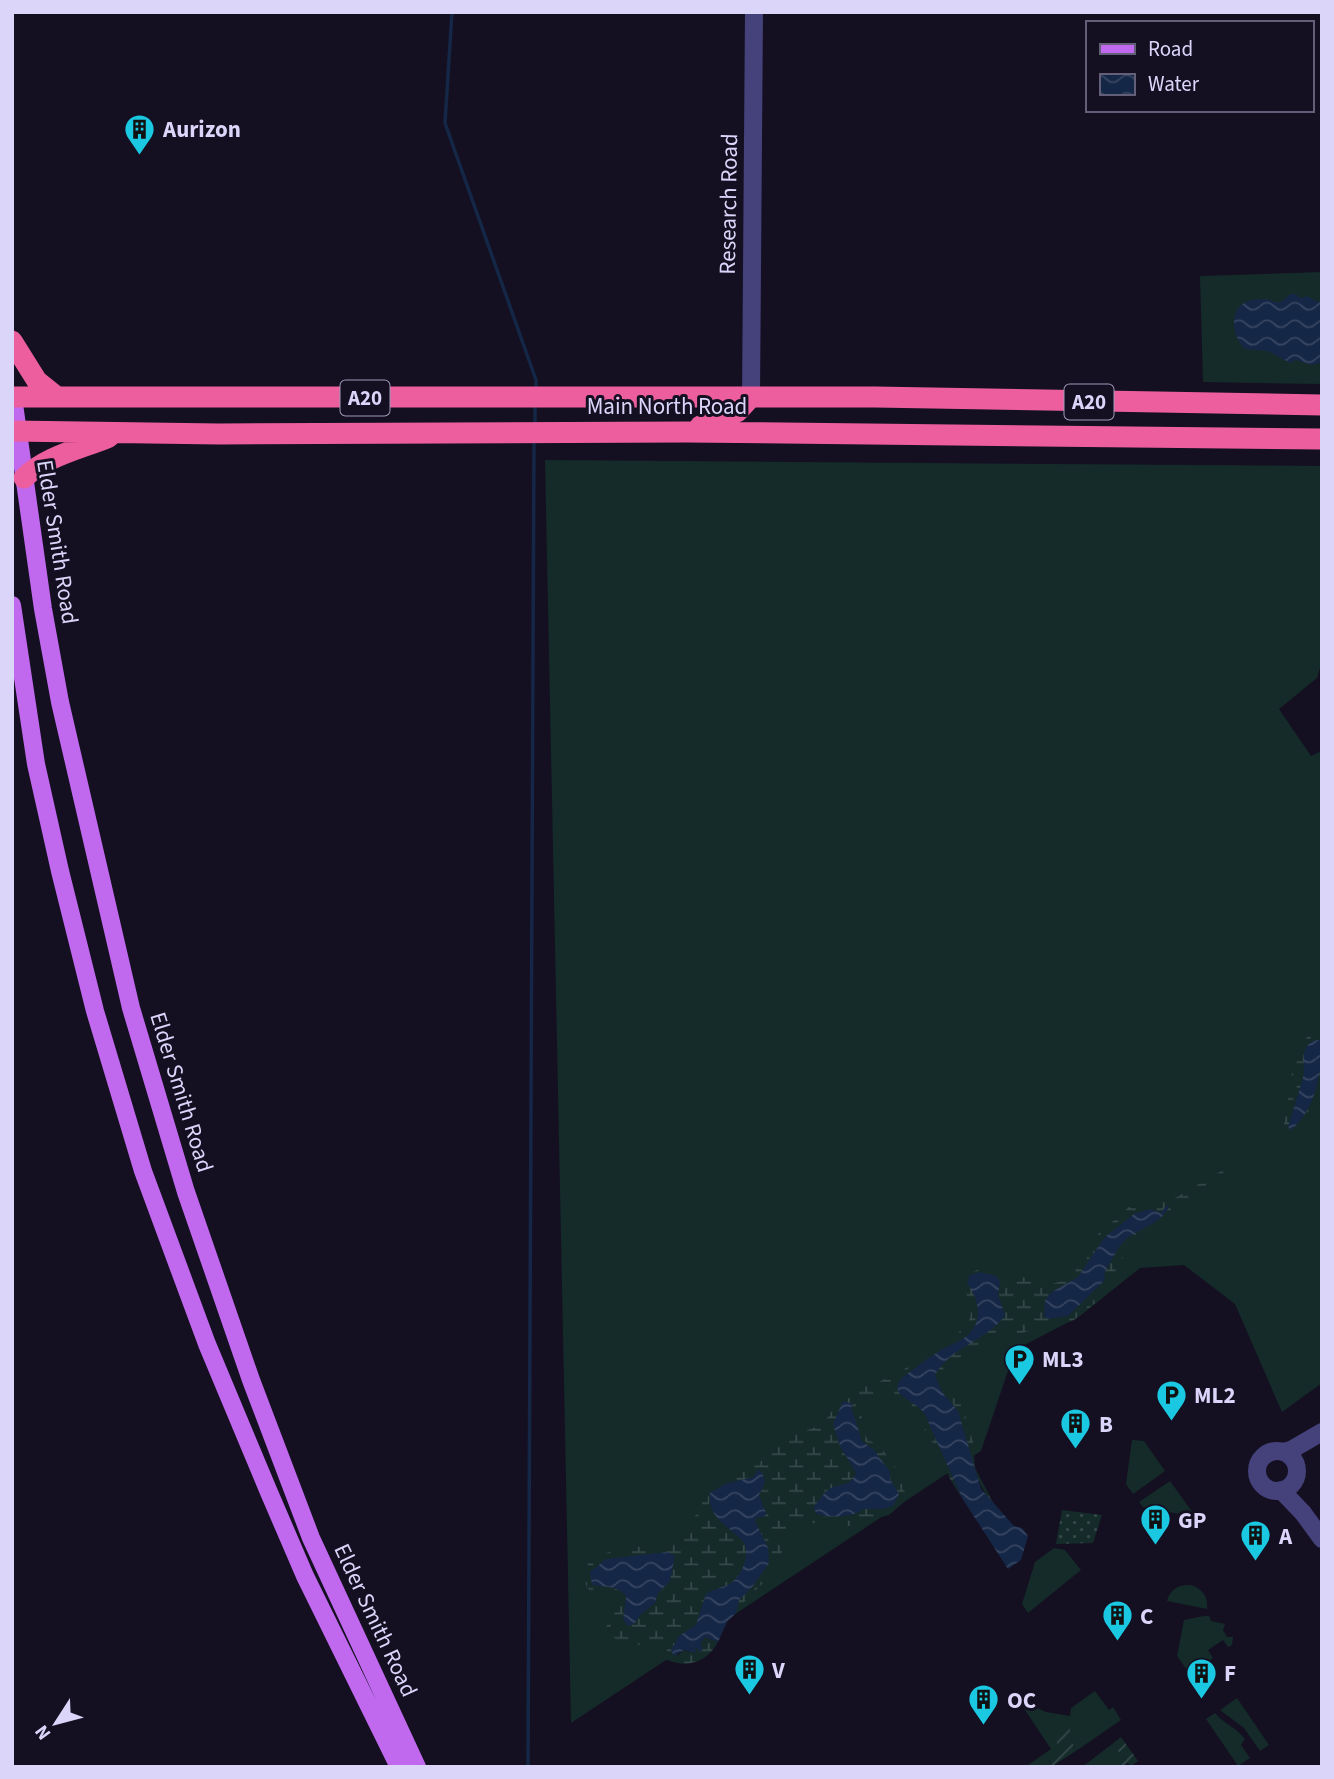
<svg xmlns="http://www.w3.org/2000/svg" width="1334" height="1779" viewBox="0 0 1334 1779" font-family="'Source Sans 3',sans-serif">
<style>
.grass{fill:#142b2a}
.wetland{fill:url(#wetland-marsh);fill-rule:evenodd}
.park{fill:url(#park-dots)}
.garden{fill:url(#garden-furrows)}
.water{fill:url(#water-waves)}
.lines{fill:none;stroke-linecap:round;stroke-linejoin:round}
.stream{stroke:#152746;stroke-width:3.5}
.minor{stroke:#44417b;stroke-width:18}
.major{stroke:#c069ee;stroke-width:18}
.highway{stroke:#ed5e9f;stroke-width:21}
.labels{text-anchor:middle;stroke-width:6;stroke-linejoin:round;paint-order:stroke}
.shield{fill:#141021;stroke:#9f9ab9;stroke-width:2}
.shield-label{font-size:21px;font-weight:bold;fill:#dbd5fa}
.poi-label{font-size:23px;font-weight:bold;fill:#dbd5fa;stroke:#141021;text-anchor:start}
.street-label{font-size:23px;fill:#dbd5fa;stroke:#141021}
</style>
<defs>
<pattern id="wetland-marsh" width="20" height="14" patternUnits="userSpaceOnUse" patternTransform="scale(1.75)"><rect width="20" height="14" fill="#142b2a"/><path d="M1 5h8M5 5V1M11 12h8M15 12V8" fill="none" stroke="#36494a"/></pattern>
<pattern id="park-dots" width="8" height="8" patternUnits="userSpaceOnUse" patternTransform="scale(1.75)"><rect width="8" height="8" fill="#142b2a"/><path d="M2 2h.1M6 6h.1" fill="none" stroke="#36494a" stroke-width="1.8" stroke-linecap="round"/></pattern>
<pattern id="garden-furrows" width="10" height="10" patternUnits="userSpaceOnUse" patternTransform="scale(1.75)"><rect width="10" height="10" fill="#142b2a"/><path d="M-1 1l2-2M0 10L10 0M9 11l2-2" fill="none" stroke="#36494a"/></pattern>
<pattern id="water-waves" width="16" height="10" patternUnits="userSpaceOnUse" patternTransform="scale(1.75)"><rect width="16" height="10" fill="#152746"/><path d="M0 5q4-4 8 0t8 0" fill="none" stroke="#364562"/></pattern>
</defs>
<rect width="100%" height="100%" fill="#141021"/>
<path class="grass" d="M1322,272V384L1203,382L1200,276Z
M545,460L1322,466V661L1317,678L1279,709L1311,756L1322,751V1383L1282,1412L1235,1304L1184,1265L1140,1268L1080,1316L1015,1350L981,1451L571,1723Z
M1132,1440L1144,1441L1165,1471L1133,1494L1126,1484Z
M1170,1481L1196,1517L1143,1507L1139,1502Z
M1054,1548L1065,1550L1081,1570L1028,1613L1022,1604L1035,1562Z
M1191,1585C1203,1589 1208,1597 1207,1609L1167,1601C1170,1589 1179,1584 1191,1585Z
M1204,1616H1209L1211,1621L1225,1624L1223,1630L1227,1637H1233L1232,1645L1228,1647L1223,1640L1208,1650L1213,1658L1189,1673L1177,1656L1184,1620Z
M1095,1691L1109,1710L1113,1707L1121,1720L1076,1751L1070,1736L1058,1737L1057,1748L1049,1760L1051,1767H1025L1051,1749L1023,1707L1029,1704L1046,1712L1070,1716L1071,1708Z
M1237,1698L1269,1745L1260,1751L1244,1728L1220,1710Z
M1215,1713C1223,1723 1237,1728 1245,1739L1241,1745L1250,1758L1238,1766L1206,1719Z
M1112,1744L1125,1757V1761L1117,1767H1082Z"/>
<path class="wetland" d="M1322,1024V1041L1318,1040L1302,1071L1301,1081L1316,1086L1322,1063L1320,1083L1303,1124L1287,1140L1239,1168L1189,1204L1177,1209L1161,1226L1127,1250L1099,1300L1074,1320L1064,1324L1041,1326L1012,1337L996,1333L943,1375L944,1381L960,1402L965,1415L973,1442L975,1468L996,1508C984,1493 976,1478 971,1460C967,1444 966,1427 958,1412C951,1398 939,1392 935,1375C947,1353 962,1352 977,1336C986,1326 994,1314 1003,1304L998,1295L1000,1282L990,1273L976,1295L979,1311L969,1334L940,1350L906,1375L898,1384L900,1396C914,1403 926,1407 929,1424L962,1498L950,1479L940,1453L926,1433L921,1418L910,1408L899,1404L893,1397H862C864,1408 859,1424 865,1435C868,1441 872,1441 877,1445C891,1458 909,1482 904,1502L889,1515L850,1526L813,1523L800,1527L790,1536L770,1576L738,1608L739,1600L768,1548L755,1521L756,1518L762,1517L764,1508L759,1495L764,1486L753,1477L725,1484L710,1493L709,1504L725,1526L745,1543C749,1558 742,1577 728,1585C721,1588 714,1590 706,1594L696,1625L685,1631L677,1656L684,1650L689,1652L694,1644H700L705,1637L718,1642C706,1663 687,1669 665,1659C660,1657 657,1652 652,1649C635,1641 619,1646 605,1631C608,1617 625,1608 616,1594C609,1592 599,1594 592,1592C580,1587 587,1565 590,1558C603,1555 614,1549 628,1547C642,1546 658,1550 671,1542C682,1535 689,1519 701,1511L704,1489L707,1486C724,1476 745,1474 760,1462C768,1455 773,1443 782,1438C794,1430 809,1433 821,1424C834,1415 835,1397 845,1390C852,1385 858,1389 865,1387C888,1381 956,1342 968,1322C976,1309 963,1290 961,1276L983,1268L1051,1284C1057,1283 1069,1279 1073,1275C1077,1270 1086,1249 1088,1243L1129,1207L1147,1201L1168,1202L1228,1167L1254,1154L1277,1136L1284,1124L1296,1047ZM1167,1205V1213L1158,1221L1139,1230L1123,1242L1103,1274L1104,1281C1088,1293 1075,1320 1054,1317L1059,1289L1078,1277L1090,1257L1134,1214L1150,1209L1162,1213ZM851,1407L857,1420L859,1435L873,1449L890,1479L894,1505L884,1509H863C853,1519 829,1518 817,1514L813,1507L856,1476V1473L840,1446L838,1433ZM670,1581C663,1588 660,1593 656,1601C652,1608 640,1616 634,1624L623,1615C630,1587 620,1590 598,1585Z"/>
<path class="park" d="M1062,1510L1102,1515L1093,1543L1056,1544Z"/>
<path class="garden" d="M1065,1728H1070V1736L1076,1751L1051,1767L1049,1757L1057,1748V1732Z
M1121,1737L1138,1761L1131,1766L1128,1763L1122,1767H1117L1126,1760L1112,1744Z"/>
<path class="water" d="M1290,294H1295L1301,298L1307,296L1318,302L1322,300V362L1312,365L1296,360L1290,363L1268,351L1245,349C1238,341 1234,334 1234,323C1234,304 1247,299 1265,299C1270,299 1275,304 1281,302C1283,301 1288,296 1290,294Z
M1318,1040L1322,1041C1322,1070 1316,1110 1291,1130L1288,1127C1293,1110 1298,1095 1303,1078C1306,1068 1300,1055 1308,1045C1311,1041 1313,1041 1318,1040Z
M1167,1205L1169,1207C1161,1224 1139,1228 1125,1240C1116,1249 1111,1263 1104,1273L1105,1276L1104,1281L1068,1316L1049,1319L1044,1316L1045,1301L1050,1293L1078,1277L1104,1238L1134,1214L1150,1209L1161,1213Z
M980,1272L996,1276L1000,1282L998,1295L1005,1315C989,1340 952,1345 935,1375L942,1392L958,1411L981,1489L1014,1526L1022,1528L1028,1536L1021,1560L1008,1569L962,1498L929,1424C925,1401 892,1399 898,1384C900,1378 908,1373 914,1369C922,1363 931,1356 941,1350C949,1345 962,1341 969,1334C984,1319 978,1298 967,1283L970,1275Z
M843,1401L853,1404L851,1407L862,1441L873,1449L890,1472V1479L899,1494L894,1505L884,1509H863C853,1518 829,1518 817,1514L813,1507C819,1502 822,1494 828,1490C838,1482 849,1489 856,1473L840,1446L833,1424Z
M758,1470L762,1472L765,1482L759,1495L766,1513L765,1516L756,1518L755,1521L768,1548L769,1563L753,1586L739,1600L736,1613L727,1622L718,1642L705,1637L700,1644L703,1649L700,1652L695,1646L696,1653L684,1650L674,1656L671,1650L679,1636L696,1625L706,1594C714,1589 721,1588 728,1585C742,1577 749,1558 745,1544C731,1526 707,1520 710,1493L725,1484L753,1477Z
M668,1552L675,1556L670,1581L658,1593L655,1603L641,1614L634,1624L628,1626L623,1620L626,1596C618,1585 602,1587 592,1585L590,1572L606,1559Z"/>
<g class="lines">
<path class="stream" d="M452,12L445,123L536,380V389
M535,424V404
M528,1767L534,439"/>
<path class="minor" d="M751,397L754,12
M1257 1471a20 20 0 1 1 40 0a20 20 0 1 1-40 0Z
M1283,1452L1291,1450L1322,1432
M1281,1490L1303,1513L1322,1539"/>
<path class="major" d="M13,397L43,609L60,702L131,1008L186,1192L251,1380L311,1538L417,1767
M12,605L36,764L60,871L95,1011L143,1171L207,1344L268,1490L305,1576L399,1767"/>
<path class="highway" d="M12,341L37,381L57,397
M12,397H875L1322,405
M700,426L737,412L751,397
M12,431L219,434L686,432L1322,439
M24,478C46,456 81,449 109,437"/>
</g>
<defs>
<symbol id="building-pin" viewBox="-11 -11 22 30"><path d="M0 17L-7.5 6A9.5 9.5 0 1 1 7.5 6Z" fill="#1ac8e2" stroke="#141021"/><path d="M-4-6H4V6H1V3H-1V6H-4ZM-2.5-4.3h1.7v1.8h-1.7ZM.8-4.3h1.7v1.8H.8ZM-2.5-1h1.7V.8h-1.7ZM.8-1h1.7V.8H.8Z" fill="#111"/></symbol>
<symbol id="parking-pin" viewBox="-11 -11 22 30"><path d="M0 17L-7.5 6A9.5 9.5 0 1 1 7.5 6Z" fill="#1ac8e2" stroke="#141021"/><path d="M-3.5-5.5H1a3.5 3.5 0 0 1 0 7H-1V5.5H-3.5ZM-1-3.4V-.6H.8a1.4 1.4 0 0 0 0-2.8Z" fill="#111"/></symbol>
</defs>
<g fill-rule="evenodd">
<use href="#building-pin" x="122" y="112" width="35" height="47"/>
<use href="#parking-pin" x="1002" y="1342" width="35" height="47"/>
<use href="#parking-pin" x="1154" y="1378" width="35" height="47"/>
<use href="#building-pin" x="1058" y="1406" width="35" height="47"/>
<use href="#building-pin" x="1138" y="1502" width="35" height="47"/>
<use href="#building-pin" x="1238" y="1518" width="35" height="47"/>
<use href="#building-pin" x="1100" y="1598" width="35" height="47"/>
<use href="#building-pin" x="732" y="1652" width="35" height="47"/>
<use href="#building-pin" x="1184" y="1656" width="35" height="47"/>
<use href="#building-pin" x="966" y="1682" width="35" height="47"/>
</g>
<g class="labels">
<g class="shield">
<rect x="340.5" y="380.5" width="49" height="35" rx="5"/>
<rect x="1064.5" y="384.5" width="49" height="35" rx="5"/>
</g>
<g class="shield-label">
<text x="365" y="405">A20</text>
<text x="1089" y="409">A20</text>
</g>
<g class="poi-label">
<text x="163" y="137">Aurizon</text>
<text x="1042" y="1367">ML3</text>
<text x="1194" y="1403">ML2</text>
<text x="1099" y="1432">B</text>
<text x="1178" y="1528">GP</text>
<text x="1279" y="1544">A</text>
<text x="1140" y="1624">C</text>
<text x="772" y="1678">V</text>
<text x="1224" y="1681">F</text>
<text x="1007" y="1708">OC</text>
</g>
<g class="street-label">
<text transform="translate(728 204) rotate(-89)" y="8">Research Road</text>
<text x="667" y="414">Main North Road</text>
<text transform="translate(58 542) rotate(81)" y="8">Elder Smith Road</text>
<text transform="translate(182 1092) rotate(73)" y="8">Elder Smith Road</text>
<text transform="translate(376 1620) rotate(65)" y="8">Elder Smith Road</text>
</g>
</g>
<rect width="1334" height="1779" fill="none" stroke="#dbd5fa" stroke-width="28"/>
<rect x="1086" y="21" width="228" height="91" fill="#141021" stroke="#645f78" stroke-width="2"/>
<rect x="1100" y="44" width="35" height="10" fill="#c069ee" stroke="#645f78" stroke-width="2"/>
<text x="1148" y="56" font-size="21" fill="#dbd5fa">Road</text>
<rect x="1100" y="74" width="35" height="21" fill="url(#water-waves)" stroke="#645f78" stroke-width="2"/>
<text x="1148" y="91" font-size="21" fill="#dbd5fa">Water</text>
<g transform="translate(56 1723) rotate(234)" stroke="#141021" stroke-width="5" paint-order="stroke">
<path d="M0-5L12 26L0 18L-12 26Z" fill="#dbd5fa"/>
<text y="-10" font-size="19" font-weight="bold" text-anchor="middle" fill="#dbd5fa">N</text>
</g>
</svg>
